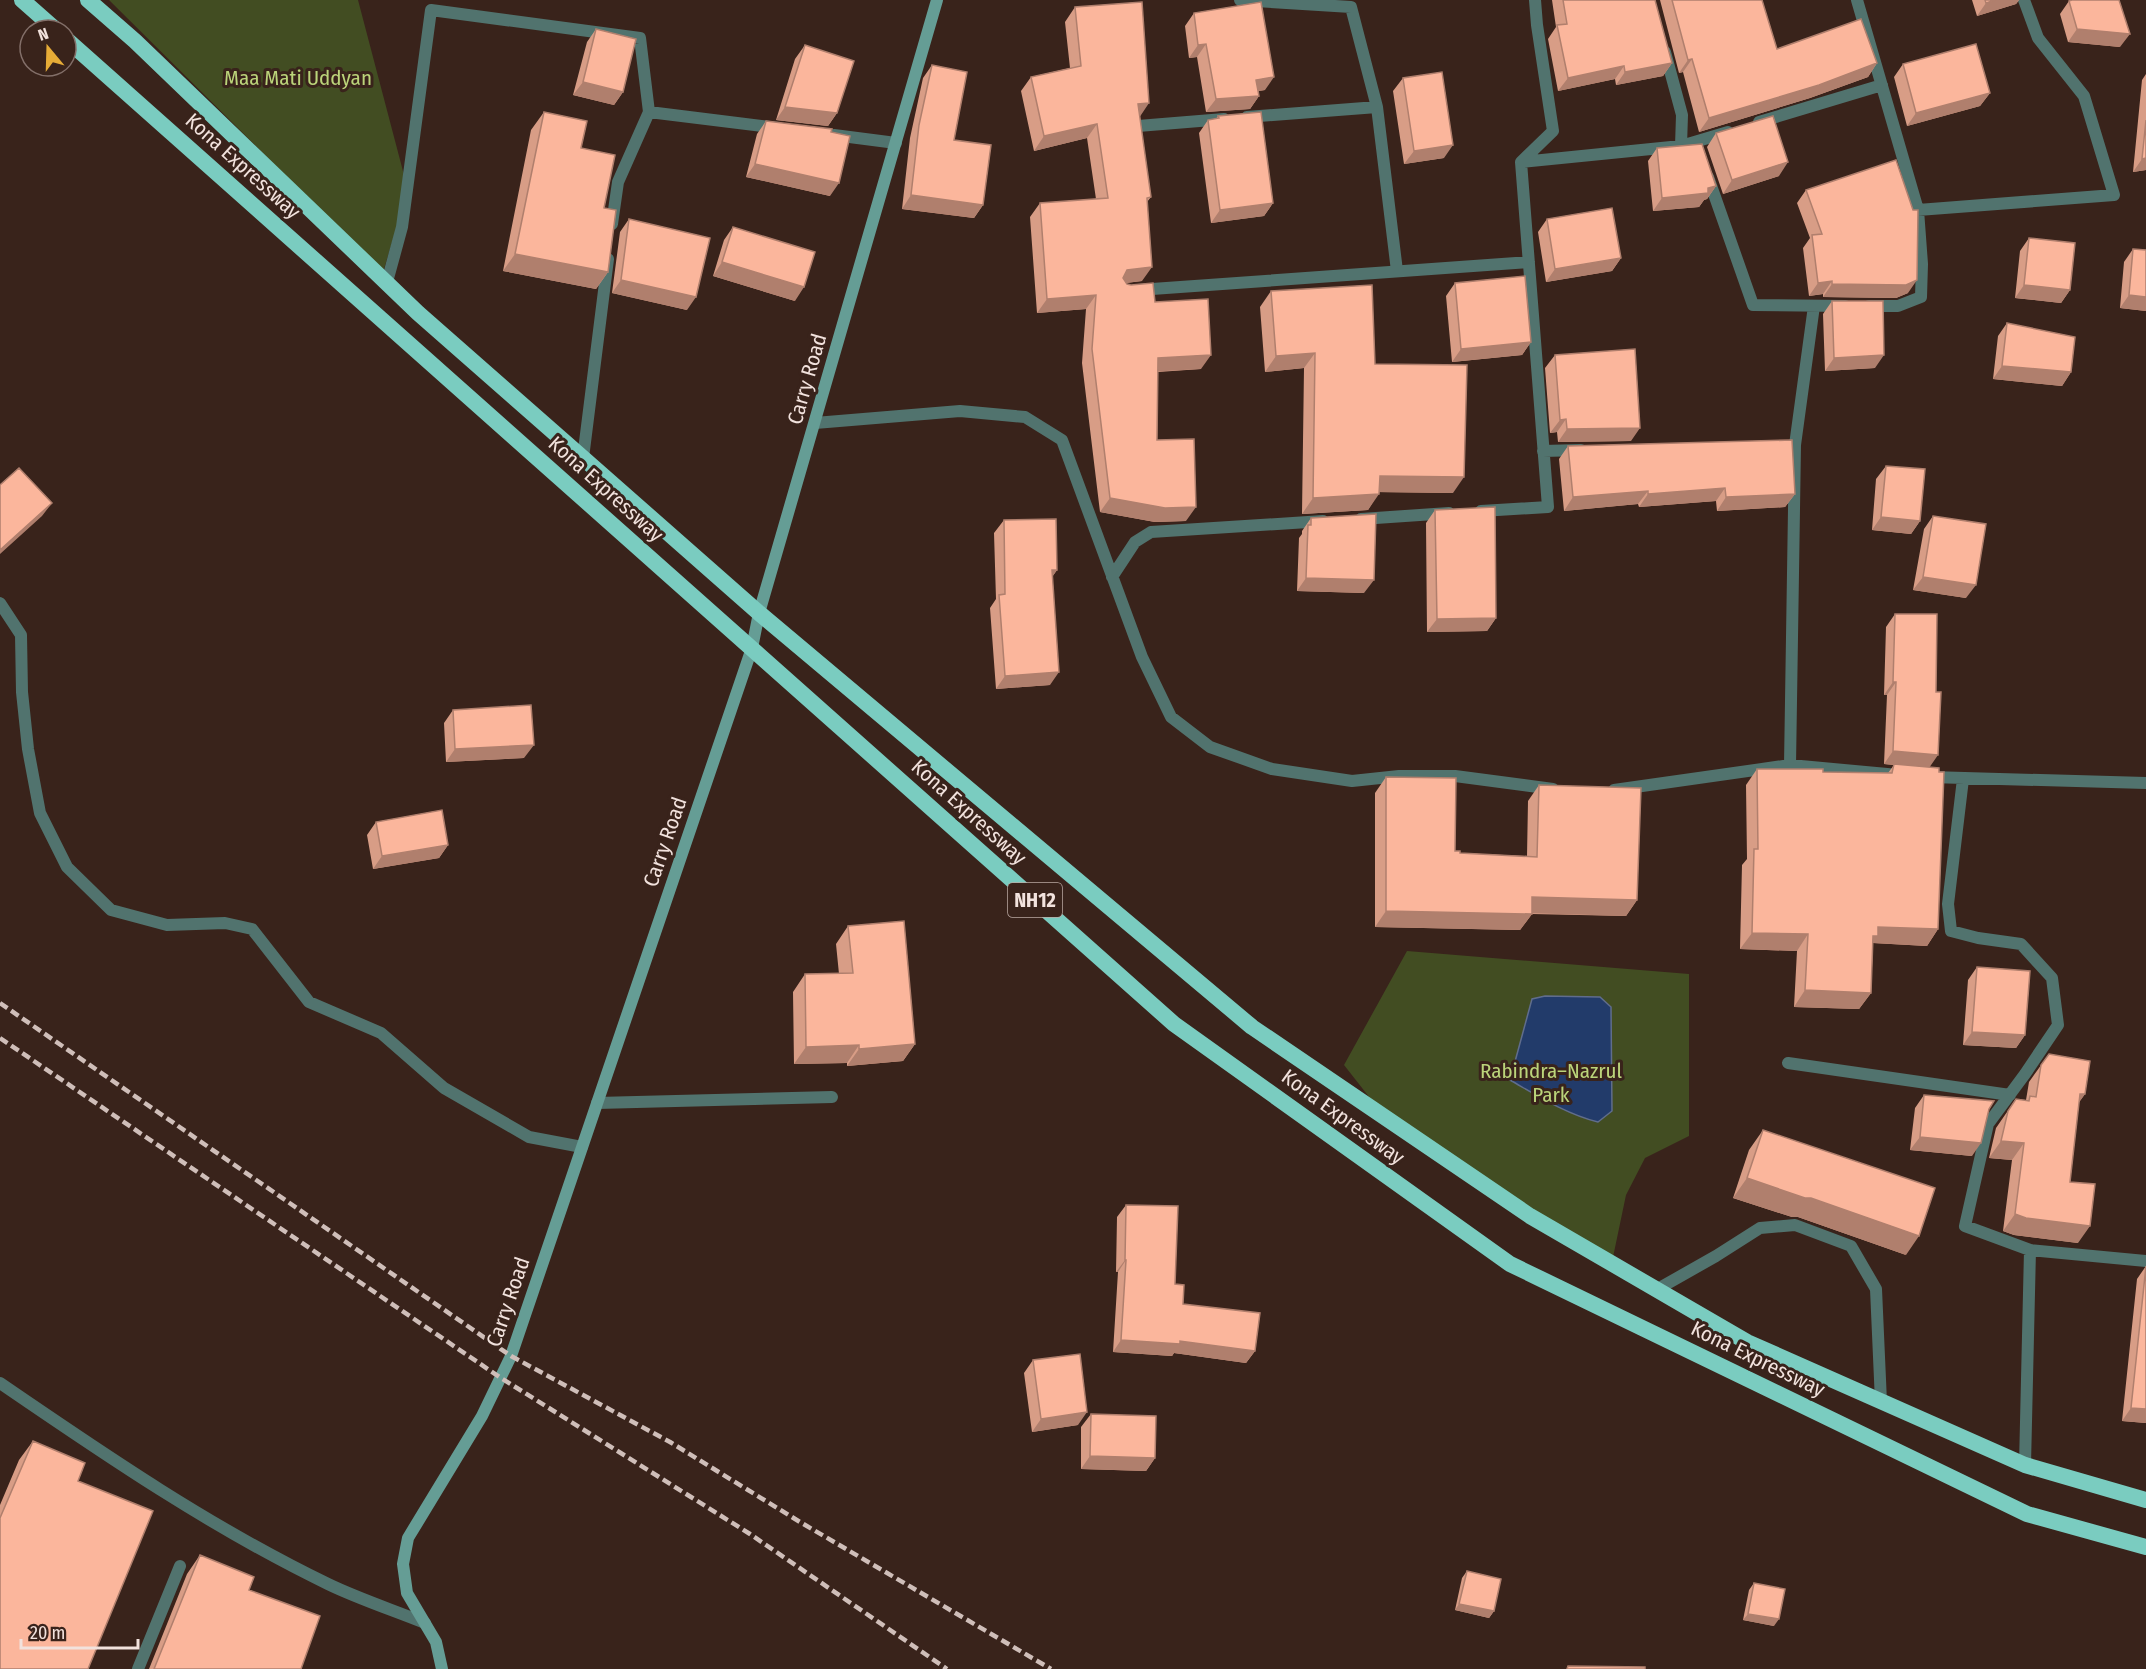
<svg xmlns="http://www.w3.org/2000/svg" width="2146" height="1669" viewBox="0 0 2146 1669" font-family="'Fira Sans Condensed',sans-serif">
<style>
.green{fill:#424d22}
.water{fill:#223b6a;stroke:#606d8c;stroke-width:1.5}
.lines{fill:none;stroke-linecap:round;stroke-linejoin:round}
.service{stroke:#51736e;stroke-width:12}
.minor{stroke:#51736e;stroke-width:12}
.secondary{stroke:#659d95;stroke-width:12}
.trunk{stroke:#7accc0;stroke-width:16}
.rail{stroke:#cfbeb9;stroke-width:4.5;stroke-dasharray:9 4.5;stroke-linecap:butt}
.wall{fill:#d89d86}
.shaded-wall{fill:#b07f6d}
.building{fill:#fbb69c;stroke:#b07f6d;stroke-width:1.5}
.labels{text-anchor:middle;stroke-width:6;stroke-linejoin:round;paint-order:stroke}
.shield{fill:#39231b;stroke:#baa9a3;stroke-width:1.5}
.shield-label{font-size:20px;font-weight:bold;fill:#f2e2dd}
.park-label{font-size:21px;fill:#bbd47a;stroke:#39231b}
.street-label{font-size:21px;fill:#f2e2dd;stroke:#39231b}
</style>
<rect width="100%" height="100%" fill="#39231b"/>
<path class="green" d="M109,0H358L404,175L397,226L383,272Z
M1407,951L1689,974V1136L1645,1158L1626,1195L1612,1262L1377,1107L1344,1065Z"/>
<path class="water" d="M1545,996L1600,997L1611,1007L1612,1111L1598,1122C1566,1114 1538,1096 1510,1080L1532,999Z"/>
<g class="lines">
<path class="service" d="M1656,1290L1716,1256L1760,1228L1795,1225L1851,1246L1876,1289L1881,1402
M138,1669L180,1566"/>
<path class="minor" d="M1240,0L1351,7L1377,107
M1857,0L1918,210L1922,264L1921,297L1898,306H1869
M1247,117L1377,107L1397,271
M1759,122L1882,85
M1138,126L1224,119
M834,135L896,143
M1681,146L1728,132
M1521,162L1553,131L1537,25L1535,0
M1708,177L1753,305L1845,306
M1918,210L2114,195L2084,96L2038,38L2024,0
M612,224L618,182L649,112
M387,282L402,227L431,10L640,38L649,112L778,128
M1138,290L1529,262
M815,423L960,411L1025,417L1062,440L1142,657L1171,717L1210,747L1272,769L1352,781L1399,776H1455L1553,789
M1543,451L1581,450
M583,458L608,259
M1481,511L1548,507L1521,162L1681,146L1682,115L1665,52
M1361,519L1449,513
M1112,577L1135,542L1151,532L1323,521
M0,603L21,635L22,692L28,749L40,813L67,867L111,910L167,925L225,923L252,929L309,1002L381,1033L444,1088L529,1137L582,1147
M1790,765L1795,445L1814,306
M1930,777L2146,783
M1963,779L1948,904L1951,931L1978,938L2021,944L2052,978L2058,1025L2025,1074L1988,1124L1965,1226L2030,1250L2146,1261
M1614,790L1790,765L1898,775
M1788,1063L2010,1095
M597,1103L832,1097
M0,1383C105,1455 212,1528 328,1584C359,1599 393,1610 425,1623
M2025,1465L2030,1250"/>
<path class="secondary" d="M442,1669L436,1642L407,1593L403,1564L408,1538L482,1416L511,1356L752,648L759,613L937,0"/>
<path class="trunk" d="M22,0L56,30
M88,0L135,41L418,313L583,458L759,613L1252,1027L1530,1216L1747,1342L2025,1465L2146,1500
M66,39L1174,1024L1510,1264L2027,1514L2146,1547"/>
<path class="rail" d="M0,1003L511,1356L670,1442L800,1522L1051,1669
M0,1038L501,1378L750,1534L947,1669"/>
</g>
<path class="wall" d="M1552,0H1655L1672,63L1663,76L1616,85L1615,79L1558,91L1548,39L1556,27Z
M1660,0H1762L1777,49L1877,63L1868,77L1810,98L1699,132L1683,72L1679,73Z
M1972,0H2019L2016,4L1977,16Z
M2069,1L2120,47L2068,42L2060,14Z
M1075,7L1139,118L1151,197L1147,202L1142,281L1126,283L1155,302L1201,369L1158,372L1157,440L1186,521L1155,522L1100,512L1082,363L1086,309L1037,313L1030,217L1040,203L1096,199L1087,138L1034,151L1021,91L1031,77L1070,68L1065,22Z
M1194,13L1265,90L1258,91L1259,96L1250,109L1206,112L1197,57L1189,58L1185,26Z
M596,29L623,92L614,105L573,95L587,42Z
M805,45L837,113L828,126L776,120L795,59Z
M1903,64L1990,93L1980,106L1907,126L1894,77Z
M932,65L954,140L983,205L974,218L902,209L910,138L923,78Z
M2146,74V170L2133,172L2142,80Z
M1403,78L1444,158L1404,164L1393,91Z
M544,112L581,148L604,208L608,272L596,289L503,271L531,130Z
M1218,116L1273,203L1264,216L1211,223L1199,133L1208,120L1216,119Z
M766,121L831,132L830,196L746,177L757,134Z
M1716,133L1779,176L1723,194L1707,147Z
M1657,148L1716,186L1707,199L1704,200L1699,207L1653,211L1648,161Z
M1806,190L1908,293L1896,298L1823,297V294L1809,296L1803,248L1810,238L1797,203Z
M629,219L687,310L612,293L620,232Z
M1547,219L1621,258L1612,271L1546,282L1538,232Z
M733,227L795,301L713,276L724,240Z
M2029,238L2070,290L2061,303L2015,298L2020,251Z
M2133,249L2146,250V311L2120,308L2124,262Z
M1455,283L1531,342L1522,355L1452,362L1446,296Z
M1271,291L1375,364L1453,493L1379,492L1368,510L1302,514L1304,368L1265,372L1260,307Z
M1832,301L1875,368L1825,371L1823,314Z
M2007,323L2071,372L2062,386L1993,379L1998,336Z
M1555,355L1631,441L1558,442L1557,432L1550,433L1545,368Z
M1568,446L1795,494L1785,507L1717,511L1716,501L1639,507L1638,504L1564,511L1559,459Z
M1886,466L1920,521L1911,534L1872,530L1876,479Z
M1435,510L1496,618L1487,631L1427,632L1426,523Z
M1933,516L1966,598L1913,590L1924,529Z
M1311,518L1364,593L1297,591L1299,538L1302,534V531Z
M1004,520L1057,570L1052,577L1050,685L996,689L990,608L996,599L994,533Z
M1895,614L1929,767L1938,929L1927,946L1873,943L1871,993L1859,1009L1794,1007L1797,951L1740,949L1742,865L1747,859L1746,785L1757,769L1823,772L1888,773L1894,765L1884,764L1887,695H1884L1886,627Z
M453,710L524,758L446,762L444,723Z
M1386,777L1455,851L1460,853L1527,856L1528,801L1539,785L1637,900L1626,916L1532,914L1520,930L1375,927V793Z
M376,822L448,845L439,858L373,869L367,835Z
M848,926L915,1044L903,1061L847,1066V1063L794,1064L793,992L805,974H839L836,944Z
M1977,967L2025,1035L2016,1048L1963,1045L1968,980Z
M2049,1054L2085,1094L2079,1102L2070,1182L2078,1243L2014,1235L2003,1231L2012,1160L1989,1158L1996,1128L2016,1099L2026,1100L2029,1082Z
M1924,1095L1972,1156L1910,1150L1915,1108Z
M1763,1130L1906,1255L1798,1217H1792L1733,1198L1749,1150Z
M1126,1205L1175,1284L1183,1304L1255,1351L1246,1363L1174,1353L1172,1356L1113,1352L1118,1272H1116L1117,1217Z
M2146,1266V1423L2122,1421L2137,1279Z
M1033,1360L1078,1425L1032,1432L1024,1373Z
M1091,1414L1155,1458L1146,1471L1081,1469V1427Z
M33,1441L78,1481L0,1669V1505L19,1460Z
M200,1555L249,1590L301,1669H149L187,1574Z
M1467,1571L1494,1611L1489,1618L1455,1610L1462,1578Z
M1754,1583L1774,1626L1743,1620L1749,1590Z"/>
<path class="shaded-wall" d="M1995,0H2019L2016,4L1977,16L1986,3Z
M2077,29L2130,34L2120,47L2068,42Z
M1206,44L1197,57L1189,58L1198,45Z
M1692,59L1683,72L1679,73L1688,60Z
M1672,63L1663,76L1616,85L1625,72Z
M1877,63L1868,77L1810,98L1699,132L1709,118Z
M1624,66L1615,79L1558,91L1568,78Z
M1274,77L1265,90L1247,93L1256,80Z
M583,82L623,92L614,105L573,95Z
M1990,93L1980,106L1907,126L1916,113Z
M1259,96L1250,109L1206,112L1216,99Z
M1149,103L1139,118L1138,104Z
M785,107L837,113L828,126L776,120Z
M1097,124L1087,138L1034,151L1044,136Z
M1453,145L1444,158L1404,164L1414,151Z
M2146,158V170L2133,172L2142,159Z
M1788,162L1779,176L1723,194L1732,180Z
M755,164L839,183L830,196L746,177Z
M1716,186L1707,199L1704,200L1699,207L1653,211L1662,198Z
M911,195L983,205L974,218L902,209Z
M1273,203L1264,216L1211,223L1220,210Z
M515,254L608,272L596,289L503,271Z
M1621,258L1612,271L1546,282L1555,269Z
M722,262L804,287L795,301L713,276Z
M1152,267L1142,281L1117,284L1127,270Z
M621,280L696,297L687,310L612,293Z
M1917,280L1908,293L1896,298L1823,297L1832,284Z
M1832,281L1823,294L1809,296L1818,283Z
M2024,285L2070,290L2061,303L2015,298Z
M1096,295L1086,309L1037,313L1047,299Z
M2129,295L2146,297V311L2120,308Z
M1531,342L1522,355L1452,362L1461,349Z
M1315,353L1304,368L1265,372L1276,356Z
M1211,355L1201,369L1148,372L1158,358Z
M1884,355L1875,368L1825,371L1834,358Z
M2002,366L2071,372L2062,386L1993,379Z
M1566,419L1557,432L1550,433L1560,420Z
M1640,428L1631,441L1558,442L1567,429Z
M1380,476L1464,477L1453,493L1369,492Z
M1725,488L1716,501L1639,507L1648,494Z
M1648,491L1638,504L1564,511L1573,497Z
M1379,494L1368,510L1302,514L1313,498Z
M1795,494L1785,507L1717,511L1726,497Z
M1110,498L1196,507L1186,521L1155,522L1100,512Z
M52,503L42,516L0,554V550Z
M1881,517L1920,521L1911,534L1872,530Z
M1052,570H1057L1048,583Z
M1923,577L1976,585L1966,598L1913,590Z
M1306,578L1374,580L1364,593L1297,591Z
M1496,618L1487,631L1427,632L1437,619Z
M1059,672L1050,685L996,689L1005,676Z
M1893,682H1896L1887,695H1884Z
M534,745L524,758L446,762L455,749Z
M1893,751L1938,755L1929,768L1884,764Z
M448,845L439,858L373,869L382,856Z
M1532,897L1637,900L1626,916L1521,913Z
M1386,911L1532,914L1520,930L1375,927Z
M1878,927L1938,929L1927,946L1873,943L1866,952Z
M1752,933L1808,934L1797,951L1740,949Z
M1805,990L1871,993L1859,1009L1794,1007Z
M1972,1032L2025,1035L2016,1048L1963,1045Z
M915,1044L903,1061L847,1066L859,1049Z
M859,1045L847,1063L794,1064L806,1047Z
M2080,1094H2085L2073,1111Z
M1920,1137L1981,1143L1972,1156L1910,1150Z
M2001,1141L2024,1143L2012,1160L1989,1158Z
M1747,1178L1811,1198L1919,1236L1906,1255L1798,1217H1792L1733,1198Z
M2015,1214L2090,1226L2078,1243L2014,1235L2003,1231Z
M1125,1260H1126L1118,1272H1116Z
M1121,1340L1180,1341L1255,1351L1246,1363L1174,1353L1172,1356L1113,1352Z
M2131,1408L2146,1409V1423L2122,1421Z
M1087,1412L1078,1425L1032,1432L1041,1419Z
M1090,1456L1155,1458L1146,1471L1081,1469Z
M1459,1604L1494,1611L1489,1618L1455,1610Z
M1748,1614L1779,1619L1774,1626L1743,1620Z"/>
<path class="building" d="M1563,0H1655L1672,63L1625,72L1624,66L1568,78L1557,25L1567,24Z
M1672,0H1762L1777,49L1861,19L1877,63L1819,85L1709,118L1692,59L1688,60Z
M1985,0H1995L1986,3Z
M2072,0H2119L2130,34L2077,29L2069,1Z
M1142,2L1149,103L1138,104L1151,197L1147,198L1152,267L1127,270L1123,278L1127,284L1131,285L1153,283L1155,302L1208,299L1211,355L1158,358L1157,440L1194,439L1196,507L1165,508L1110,498L1092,349L1096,295L1047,299L1040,203L1108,198L1097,124L1044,136L1031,77L1081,66L1075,7Z
M1261,2L1274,77L1256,80L1259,96L1216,99L1206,44L1198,45L1194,13Z
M596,29L636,39L623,92L583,82Z
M1976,44L1990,93L1916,113L1903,64Z
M805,45L854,61L837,113L785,107Z
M932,65L967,72L954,140L991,145L983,205L911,195L919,125Z
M1442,72L1453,145L1414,151L1403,78Z
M544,112L587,121L581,148L615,155L604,208L616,210L608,272L515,254Z
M1261,112L1273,203L1220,210L1208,120L1219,118L1218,116Z
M1773,116L1788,162L1732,180L1716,133Z
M2146,120V158L2142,159Z
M766,121L832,129L831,132L850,136L839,183L755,164Z
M1702,144L1716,186L1708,188V193L1662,198L1657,148Z
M1896,160L1913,210H1918L1917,280L1906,285L1832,284V281L1818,283L1812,235L1822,234L1806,190Z
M1612,208L1621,258L1555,269L1547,219Z
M629,219L710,238L696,297L621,280Z
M733,227L815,252L804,287L722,262Z
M2029,238L2075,243L2070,290L2024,285Z
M2133,249L2146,250V297L2129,295Z
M1525,276L1531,342L1461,349L1455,283Z
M1372,285L1375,364L1467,365L1464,477L1380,476L1379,494L1313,498L1315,353L1276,356L1271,291Z
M1832,301H1883L1884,355L1834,358Z
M2007,323L2075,337L2071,372L2002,366Z
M1635,349L1640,428L1567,429L1566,419L1560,420L1555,355Z
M1792,440L1795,494L1726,497L1725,488L1648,494V491L1573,497L1568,446Z
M1886,466L1925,469L1920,521L1881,517Z
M19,468L52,503L0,550V485Z
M1495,507L1496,618L1437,619L1435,510Z
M1376,514L1374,580L1306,578L1308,525H1311V518Z
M1933,516L1986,524L1976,585L1923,577Z
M1056,519L1057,570H1052L1059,672L1005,676L999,595L1005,594L1004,520Z
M1895,614H1937L1936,692H1941L1938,755L1893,751L1896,682H1893Z
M531,705L534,745L455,749L453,710Z
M1894,764L1939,768V772H1944L1938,929L1878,927V936H1873L1871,993L1805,990L1808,934L1752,933L1754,849H1758L1757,769H1823V772L1892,773Z
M1386,777L1456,778L1455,851H1460V853L1537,857L1539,785L1641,788L1637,900L1532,897V914L1386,911Z
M442,810L448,845L382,856L376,822Z
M904,921L915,1044L859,1049V1045L806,1047L805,974L853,973L848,926Z
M1977,967L2030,971L2025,1035L1972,1032Z
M2049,1054L2090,1061L2085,1094H2080L2070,1182L2095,1184L2090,1226L2026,1218L2015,1214L2024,1143L2001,1141L2008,1111L2016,1099L2029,1101L2030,1096L2036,1097L2041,1065Z
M1924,1095L1994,1101L1989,1109L1981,1143L1920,1137Z
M1763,1130L1935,1188L1919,1236L1811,1198H1805L1747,1178Z
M1126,1205L1178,1206L1175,1284L1184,1285L1183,1304L1260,1313L1255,1351L1180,1341V1344L1121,1340L1126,1260H1125Z
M2146,1266V1409L2131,1408Z
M1080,1354L1087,1412L1041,1419L1033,1360Z
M1091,1414L1156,1416L1155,1458L1090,1456Z
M33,1441L85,1463L78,1481L153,1511L88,1669H0V1518Z
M200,1555L254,1577L249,1590L320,1616L301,1669H154Z
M1467,1571L1501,1579L1494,1611L1459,1604Z
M1754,1583L1785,1589L1779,1619L1748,1614Z
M1568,1666L1645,1667V1669H1567Z"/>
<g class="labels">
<rect class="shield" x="1008" y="883" width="54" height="34" rx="4.5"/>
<g class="shield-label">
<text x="1035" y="907">NH12</text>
</g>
<g class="park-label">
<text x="298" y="85">Maa Mati Uddyan</text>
<text x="1551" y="1078">Rabindra–Nazrul<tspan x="1551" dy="24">Park</tspan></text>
</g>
<g class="street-label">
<text transform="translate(243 166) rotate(42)" y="7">Kona Expressway</text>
<text transform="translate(807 379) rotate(-74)" y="7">Carry Road</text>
<text transform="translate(606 489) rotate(42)" y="7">Kona Expressway</text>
<text transform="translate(969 812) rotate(42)" y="7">Kona Expressway</text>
<text transform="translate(665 842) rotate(-71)" y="7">Carry Road</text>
<text transform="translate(1343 1117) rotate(36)" y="7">Kona Expressway</text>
<text transform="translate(508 1302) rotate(-71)" y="7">Carry Road</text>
<text transform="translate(1758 1359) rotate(26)" y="7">Kona Expressway</text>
</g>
</g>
<g transform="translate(48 48) rotate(341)"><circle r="28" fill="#39231b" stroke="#836f69" stroke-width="1.5"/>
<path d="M0-4.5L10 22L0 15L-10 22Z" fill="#e7ac37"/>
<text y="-9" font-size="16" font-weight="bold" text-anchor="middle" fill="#f2e2dd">N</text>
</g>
<path d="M21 1639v9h117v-9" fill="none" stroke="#f2e2dd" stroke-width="3"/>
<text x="30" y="1639" font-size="18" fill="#f2e2dd" stroke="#39231b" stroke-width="4.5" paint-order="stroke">20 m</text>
</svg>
